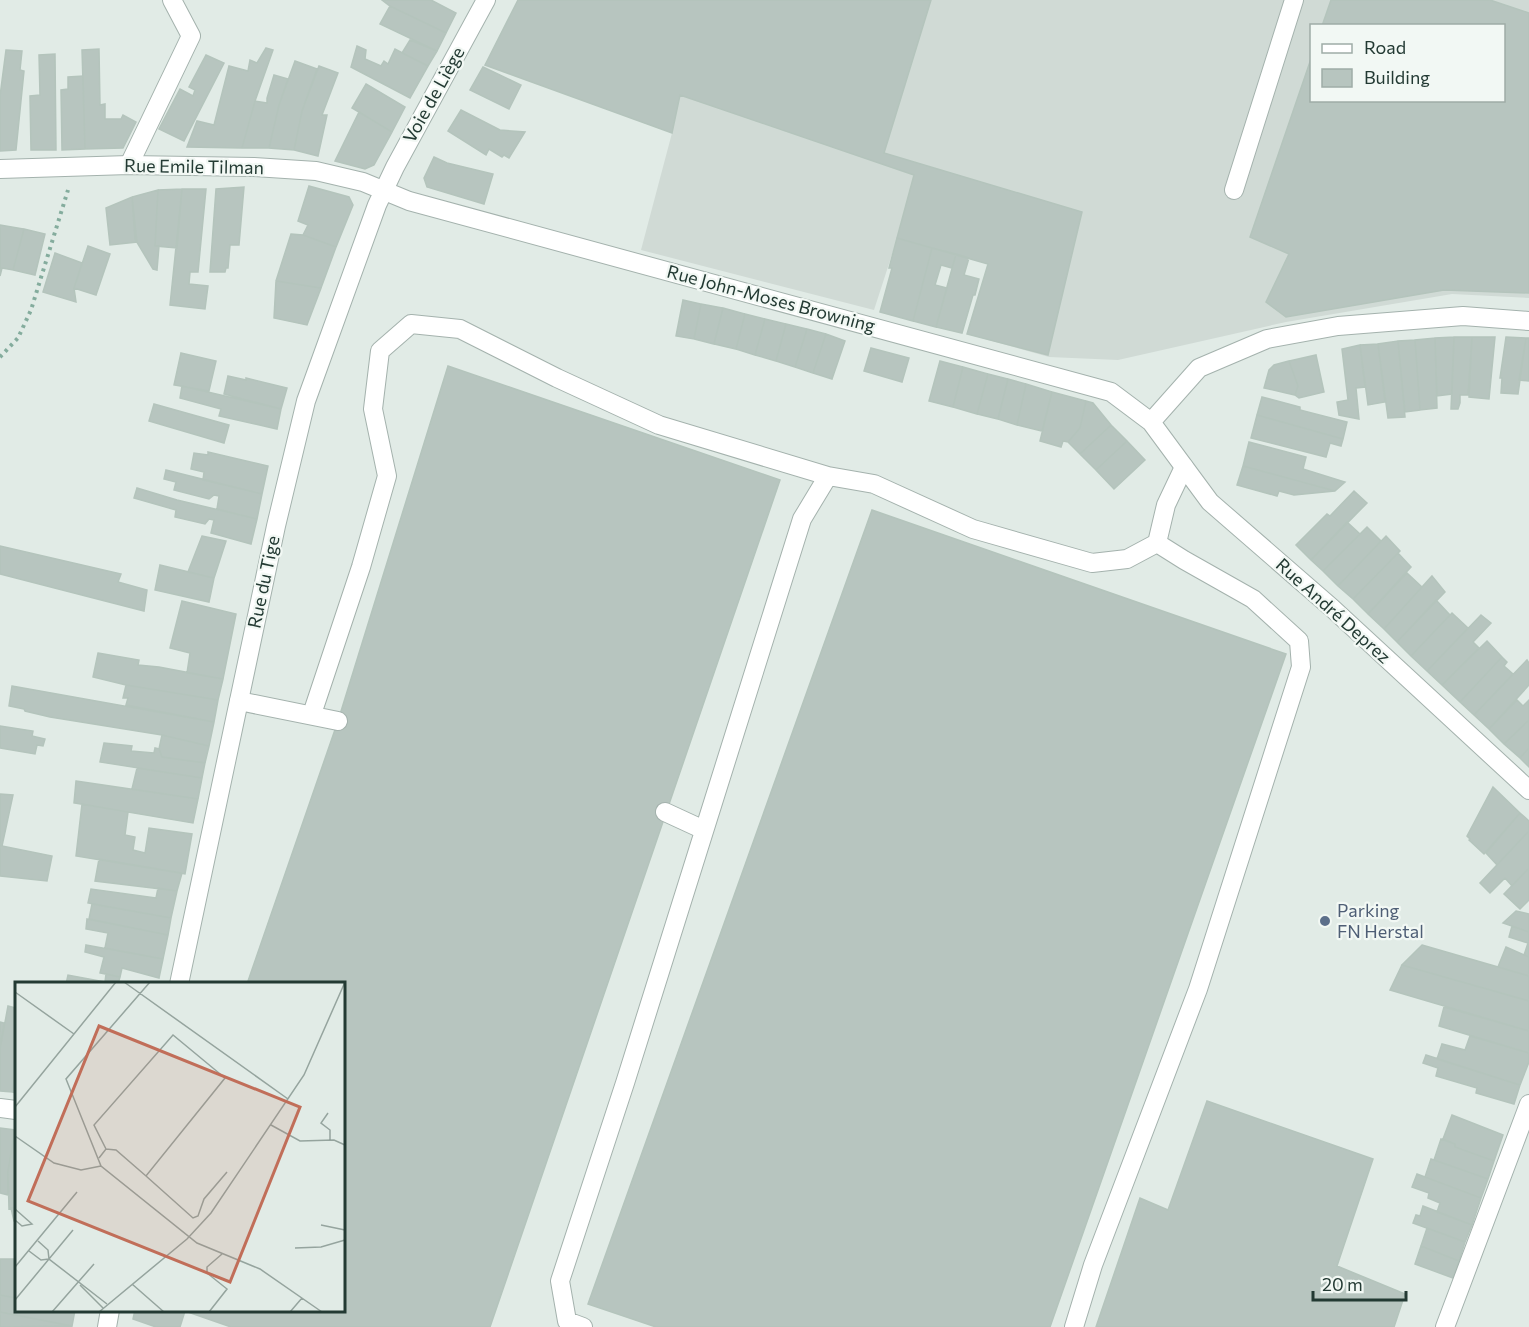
<svg xmlns="http://www.w3.org/2000/svg" width="1529" height="1327" viewBox="0 0 1529 1327" font-family="Commissioner,sans-serif">
<style>
.built{fill:#d0dad5;fill-rule:evenodd}
.building{fill:#b7c5bf;stroke:#b4c4bc;stroke-width:1.5}
.lines{fill:none;stroke-linecap:round;stroke-linejoin:round}
.lane-casing{stroke:#a4b2ad;stroke-width:20}
.street-casing{stroke:#a4b2ad;stroke-width:20}
.path{stroke:#84ac9d;stroke-width:4;stroke-dasharray:3 4.5;stroke-linecap:butt}
.lane{stroke:#fff;stroke-width:18}
.street{stroke:#fff;stroke-width:18}
.service-dot{fill:#5c6f8a;stroke:#f2f8f4;stroke-width:2}
.labels{text-anchor:middle;stroke-width:4.5;stroke-linejoin:round;paint-order:stroke}
.street-label{font-size:18px;fill:#233a33;stroke:#f2f8f4}
.service-label{font-size:18px;fill:#4e5e75;stroke:#f2f8f4;text-anchor:start}
.inset-road{fill:none;stroke:#95a49e;stroke-width:1.5}
.view{fill:#c16e59;fill-opacity:0.15;stroke:#c16e59;stroke-width:3}
.inset-edge{fill:none;stroke:#233a33;stroke-width:3}
</style>
<rect width="100%" height="100%" fill="#e1ebe6"/>
<path class="built" d="M518,0H1529V298L1452,294L1286,322L1118,360L1049,357L967,334L988,264L897,239L874,310L641,250L672,133L485,65ZM1312,26H1504V100H1312Z"/>
<path class="building" d="M382,0H431L456,13L446,33L390,6Z
M518,0H931L884,153L1082,212L1048,355L967,334L988,264L897,238L914,175L680,95L672,133L485,65Z
M1331,0H1490L1529,13V293L1444,290L1286,317L1266,302L1289,254L1250,237L1312,56V100H1504V26H1322Z
M390,6L446,33L437,51L380,24Z
M410,40L437,51L428,66L402,53Z
M357,46L366,50L365,59L381,66L384,61L388,64L395,49L428,66L410,98L351,67Z
M266,48L273,50L255,101L242,148L187,147L197,121L214,125L229,66L248,71L250,60L257,63Z
M99,49L100,105L105,104V119H121L123,115L136,122L123,148L85,149L82,50Z
M6,50L22,51L20,70L24,71L16,150L0,151V96Z
M55,54L56,150H31L30,96L40,95L39,55Z
M206,55L224,63L184,141L159,129L180,89L193,96L195,90L189,87Z
M295,61L317,69L302,111L294,150L269,148L279,105Z
M319,66L338,73L322,115H327L318,156L294,150L302,111Z
M483,67L521,85L509,109L470,90Z
M274,75L288,79L279,105L269,148H242L255,101L267,103V98Z
M83,76L85,149L62,150L61,90L68,89V77Z
M366,84L405,107L392,132L352,108Z
M461,110L500,130L525,132L509,158L504,155L502,157L489,149L486,155L448,131Z
M359,112L392,132L374,165L365,169L335,161Z
M434,157L447,163L493,174L484,204L427,187L424,178Z
M309,186L349,197L353,205L336,247L303,235L308,225L298,221Z
M244,187L239,245H230L228,268H226L225,272H210L216,189Z
M182,189H206L198,272H190L189,284L208,286L205,309L170,305Z
M182,189L177,248L155,246L158,190Z
M158,190L155,246H159L157,270L153,269L135,239L132,197Z
M132,197L137,242L110,245L106,208Z
M0,225L24,229L13,270L2,268L0,276Z
M24,229L45,234L35,275L13,270Z
M291,234L303,235L336,247L321,288L276,281Z
M897,238L932,248L913,321L880,312L892,268H889Z
M88,246L110,254L96,295L74,288Z
M932,248L956,254L952,268L941,265L935,285L947,288L936,327L913,321Z
M55,253L82,263L74,288L76,302L43,292Z
M956,254L969,258L964,275L979,279L975,295H973L962,333L936,327Z
M276,281L321,288L307,325L274,318Z
M683,300L701,304L694,339L676,336Z
M701,304L723,308L714,344L694,339Z
M723,308L745,314L736,349L714,344Z
M745,314L765,319L755,355L736,349Z
M765,319L786,324L776,361L755,355Z
M786,324L807,329L795,367L776,361Z
M807,329L826,334L813,373L795,367Z
M826,334L845,341L832,379L813,373Z
M1454,337H1472L1468,395H1460V403L1458,409H1451Z
M1454,337L1452,394L1437,396L1435,338Z
M1472,337H1495L1489,399L1469,397Z
M1506,337L1526,338L1518,394L1501,393L1502,378H1500Z
M1435,338L1437,408L1420,410L1415,340Z
M1526,338H1529V381L1519,380Z
M1415,340L1420,410L1405,412L1398,341Z
M1398,341L1405,417L1388,418L1378,344Z
M1378,344L1385,402L1368,405L1360,345Z
M1360,345L1365,387L1356,388L1359,419L1339,415L1337,402L1348,400L1342,349Z
M871,348L909,358L902,382L864,371Z
M181,353L216,361L209,391L174,385Z
M1316,355L1324,392L1299,398L1295,395L1298,386L1289,361Z
M940,361L963,367L953,407L929,401Z
M1289,361L1298,386L1295,395L1264,388L1269,370L1274,365Z
M448,366L780,480L490,1327H231L185,1311L180,1327H156L133,1319L135,1310H344V984H247L338,721Z
M963,367L988,374L977,414L953,407Z
M988,374L1008,379L998,419L977,414Z
M228,376L246,380V378L287,388L281,409L224,394Z
M1008,379L1026,384L1017,425L998,419Z
M1026,384L1052,392L1042,431L1017,425Z
M182,386L281,409L277,429L219,416L221,409L180,398Z
M1052,392L1086,401L1080,428L1068,442L1063,441L1061,447L1040,441Z
M1262,397L1300,407V410L1347,422L1343,439L1257,415Z
M1086,401L1093,403L1111,425L1080,454L1068,442L1080,428Z
M154,404L229,425L224,443L149,421Z
M1257,415L1343,439L1341,446L1330,443L1326,457L1251,438Z
M1111,425L1127,441L1096,470L1080,454Z
M1127,441L1145,460L1114,489L1096,470Z
M1249,442L1306,457L1303,469L1345,482L1335,491L1243,466Z
M208,452L268,466L262,494L203,480L204,472L191,469L194,453L208,455Z
M1243,466L1335,491L1294,495L1279,491L1277,496L1237,485Z
M166,470L262,494L257,519L217,509L219,496L214,495L209,499L174,490L176,482L164,479Z
M137,488L177,500L257,519L251,544L211,533L214,520L209,519L205,524L175,517L176,510L134,498Z
M1354,491L1367,503L1311,560L1296,545L1327,514L1330,516Z
M872,510L1286,654L1050,1327H656L588,1304Z
M1347,522L1360,534L1323,571L1311,560Z
M1367,527L1381,541L1338,586L1323,571Z
M202,536L226,541L214,578L188,572Z
M1386,536L1400,551L1353,599L1338,586Z
M0,546L121,574L118,582L147,590L144,611L0,574Z
M1398,553L1411,567L1368,614L1353,599Z
M160,565L214,578L209,602L155,590Z
M1407,573L1422,587L1384,629L1368,614Z
M1432,576L1445,592L1397,642L1384,629Z
M1436,600L1450,615L1411,656L1397,642Z
M182,601L236,614L223,679L187,673L190,653L170,648Z
M1452,613L1468,628L1427,671L1411,656Z
M1481,615L1491,623L1473,642L1479,648L1442,685L1427,671Z
M1487,641L1502,657L1460,702L1442,685Z
M98,653L139,660L138,665L159,667L223,679L218,700L126,685L93,677Z
M1502,657L1507,662L1504,666L1513,674L1474,715L1460,702Z
M1527,660L1529,663V685L1489,729L1474,715Z
M126,685L218,700L214,722L126,705L128,698H123Z
M12,686L214,722L209,746L162,735L50,717L25,711L24,709L9,706Z
M1517,700L1523,706L1529,700V720L1504,744L1489,729Z
M1529,720V748L1520,758L1504,744Z
M0,726L33,731L32,736L45,739L43,746L37,745L35,754L0,748Z
M162,735L209,746L205,763L162,757L159,749Z
M104,743L132,746L131,751L154,753L155,748L159,749L162,757L205,763L202,778L100,762Z
M1529,748V767L1520,758Z
M137,768L202,778L198,799L132,789Z
M76,781L198,799L193,823L74,803Z
M1493,787L1520,813L1484,854L1469,840L1470,839L1467,836Z
M0,794L13,795L2,846L52,856L47,881L0,876Z
M82,804L128,812L125,835L135,837L133,850L145,853L149,828L192,834L185,874L76,856Z
M1520,813L1529,821V831L1497,865L1486,853Z
M1529,831V868L1512,886L1505,878L1490,893L1480,883Z
M99,859L182,873L177,891L95,881Z
M1529,868V900L1520,909L1504,894Z
M158,888L177,891L171,918L88,903L91,889L156,898Z
M92,904L171,918L168,935L89,919Z
M1516,911L1529,914V932L1503,923Z
M87,919L168,935L163,959L105,948L108,933L86,929Z
M1512,926L1529,932V957L1524,955L1528,943L1509,937Z
M86,945L163,959L159,978L122,968L120,977L100,973L104,957L85,952Z
M1422,945L1529,976V1001L1402,965Z
M1506,947L1529,957V976L1498,967Z
M1402,965L1529,1001V1031L1390,990Z
M106,974L120,977L118,984H66L68,975L105,982Z
M8,1006L16,1008V1071L12,1092L0,1091V1049Z
M1444,1007L1529,1031V1053L1439,1026Z
M0,1022L4,1023L0,1049Z
M1470,1036L1529,1053V1062L1520,1085L1437,1059L1442,1044L1465,1050Z
M1426,1055L1520,1085L1514,1104L1476,1093L1477,1088L1436,1076L1438,1068L1423,1063Z
M16,1071V1093L12,1092Z
M1207,1101L1373,1159L1337,1266L1405,1294L1394,1327H1096L1140,1198L1168,1210Z
M1452,1115L1503,1135L1494,1161L1455,1147V1144L1443,1139Z
M0,1128L15,1130L8,1171V1195L0,1193Z
M15,1130L16,1207L9,1209L8,1171Z
M1441,1139L1455,1144V1147L1494,1161L1488,1179L1434,1160Z
M1431,1159L1488,1179L1481,1198L1425,1177Z
M1417,1174L1481,1198L1472,1225L1437,1212L1440,1203L1428,1198L1429,1193L1412,1187Z
M1423,1206L1472,1225L1465,1242L1413,1223L1416,1215L1420,1216Z
M16,1207V1221H14L11,1208Z
M1427,1228L1465,1242L1459,1261L1421,1246Z
M1421,1246L1459,1261L1453,1278L1415,1264Z
M0,1259H16V1298L0,1295Z
M0,1295L16,1298V1310H75L72,1326L0,1312Z
M0,1312L72,1326L0,1327Z"/>
<g class="lines">
<defs>
<path id="lane" d="M129,165L191,36L172,0
M1234,190L1294,0
M239,701L338,721
M312,714L361,567L387,476L373,409L380,351L411,324L460,329L557,378L659,425L828,476
M665,812L704,830
M583,1327L567,1321L560,1281L625,1083L802,519L828,476L874,484L973,529L1092,563L1127,559L1157,543L1166,505L1184,467
M1074,1327L1093,1265L1198,989L1301,667L1299,641L1253,599L1184,560L1157,543"/>
<path id="street" d="M0,169L129,165L254,167L316,171L363,182L409,201L1111,392L1151,422L1210,502L1332,608L1529,790
M1151,422L1199,368L1267,339L1338,326L1463,316L1529,321
M179,984L276,526L306,401L377,205L395,167L486,0
M0,1108L16,1110
M107,1327L110,1310
M1445,1327L1529,1104"/>
</defs>
<use href="#lane" class="lane-casing"/>
<use href="#street" class="street-casing"/>
<path class="path" d="M0,357L18,338L31,310L68,190"/>
<use href="#lane" class="lane"/>
<use href="#street" class="street"/>
</g>
<circle class="service-dot" cx="1325" cy="921" r="6"/>
<g class="labels">
<g class="street-label">
<text transform="translate(434 95) rotate(-61)" y="6">Voie de Liège</text>
<text transform="translate(194 167) rotate(1)" y="6">Rue Emile Tilman</text>
<text transform="translate(771 299) rotate(15)" y="6">Rue John-Moses Browning</text>
<text transform="translate(264 582) rotate(-78)" y="6">Rue du Tige</text>
<text transform="translate(1333 611) rotate(42)" y="6">Rue André Deprez</text>
</g>
<g class="service-label">
<text x="1337" y="917">Parking<tspan x="1337" dy="21">FN Herstal</tspan></text>
</g>
</g>
<g transform="translate(15 982)">
<rect width="330" height="330" fill="#e1ebe6"/>
<path class="inset-road" d="M109,0L273,117M135,0L51,97L86,184L182,261L245,287L307,330M0,10L59,52M0,125L101,0M313,131L306,141L315,148V158M256,143L285,159L319,158L330,163M0,154L39,181L66,188L86,184M84,176L91,167L101,168L131,194L210,96L158,53L79,143L91,167M131,194L178,236L183,234L189,217L212,190M0,227L17,242L7,244L0,238M306,243L330,248M23,259L33,268L34,277L92,322M280,266L306,265L330,258M14,269L26,278L34,277M0,285L62,210M117,302L149,330M65,303L88,326M0,318L58,248M37,330L79,282M84,330L172,257L196,231L289,93L330,0M194,330L212,307L192,291V285L207,272M275,330L287,316"/>
<path class="view" d="M84,44L285,125L215,300L13,219Z"/>
<rect width="330" height="330" class="inset-edge"/>
</g>
<rect x="1310" y="24" width="195" height="78" fill="#f2f8f4" stroke="#9faca7" stroke-width="1.5"/>
<rect x="1322" y="44" width="30" height="9" fill="#ffffff" stroke="#9faca7" stroke-width="1.5"/>
<text x="1364" y="54" font-size="18" fill="#233a33">Road</text>
<rect x="1322" y="69" width="30" height="18" fill="#b7c5bf" stroke="#9faca7" stroke-width="1.5"/>
<text x="1364" y="84" font-size="18" fill="#233a33">Building</text>
<path d="M1313 1291v9h93v-9" fill="none" stroke="#233a33" stroke-width="3"/>
<text x="1322" y="1291" font-size="18" fill="#233a33" stroke="#f2f8f4" stroke-width="4.5" paint-order="stroke">20 m</text>
</svg>
